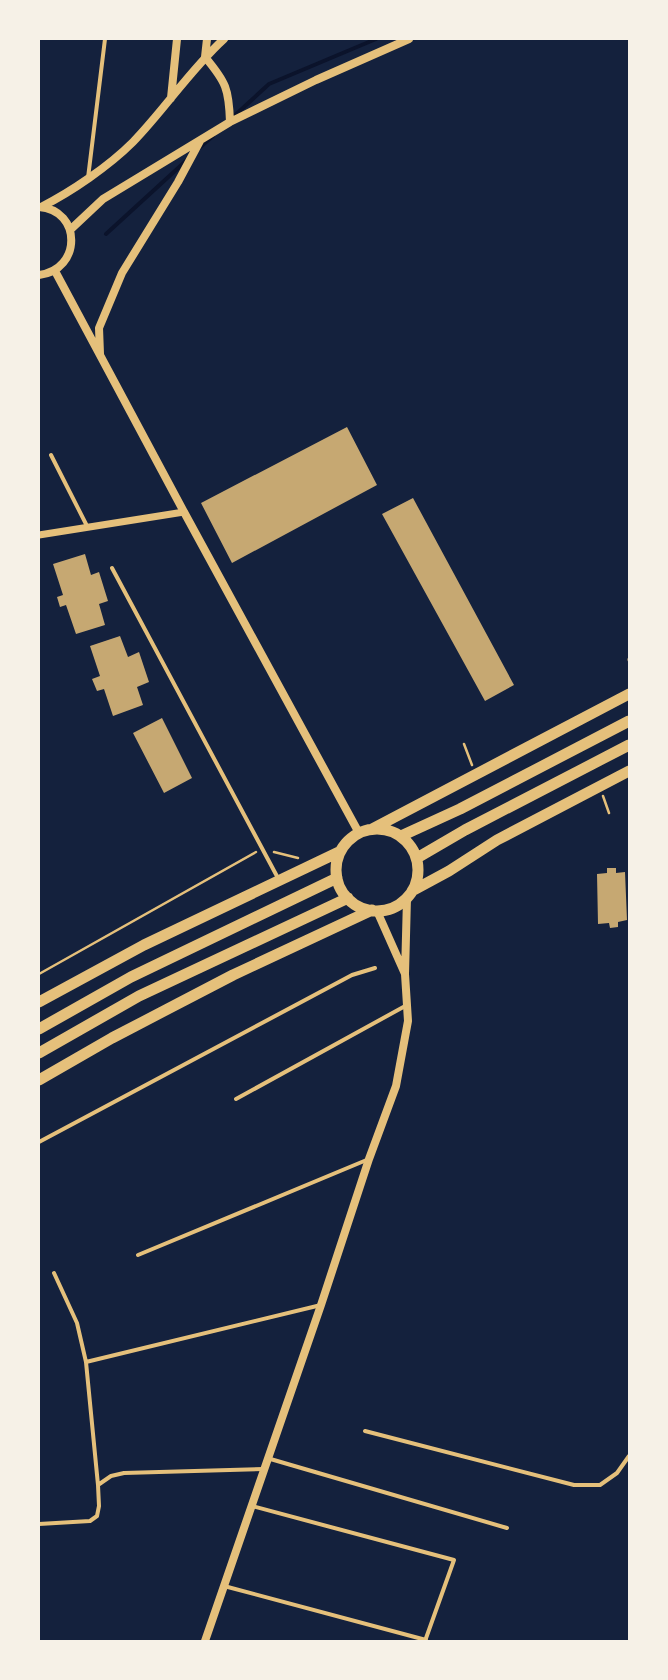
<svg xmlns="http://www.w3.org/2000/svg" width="668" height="1680" viewBox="0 0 668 1680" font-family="'Nunito Sans',sans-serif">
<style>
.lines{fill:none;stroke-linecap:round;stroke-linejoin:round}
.stream{stroke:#0b132b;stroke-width:4}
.building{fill:#c6a872}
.path{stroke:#e5c07b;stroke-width:2.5}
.service{stroke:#e5c07b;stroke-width:3}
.minor{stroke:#e5c07b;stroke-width:4}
.tertiary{stroke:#e5c07b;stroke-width:7}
.secondary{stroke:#e5c07b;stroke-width:8}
.trunk{stroke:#e5c07b;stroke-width:11}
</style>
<rect width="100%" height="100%" fill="#14213d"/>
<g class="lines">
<path class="stream" d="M232,118L269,84L376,39
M198,149L213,136
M106,234L188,159"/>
</g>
<path class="building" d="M347,427L377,485L232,563L201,503Z
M413,498L514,685L485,701L382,514Z
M85,554L91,575L99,572L108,601L99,604L105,625L76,634L66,605L60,607L57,597L63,595L53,564Z
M120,636L128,657L139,652L149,682L137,687L143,705L113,716L104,689L97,691L92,679L100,676L90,646Z
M162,718L192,778L164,793L133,733Z
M607,868H616V873L625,872L627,920L618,922V927L610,928L609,923L598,924L597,874L607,873Z"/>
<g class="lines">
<path class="path" d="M464,744L472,765
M603,796L609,813
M274,852L298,858
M39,974L256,852"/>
<path class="service" d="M629,659V660"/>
<path class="minor" d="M88,178L105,39
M51,455L88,528
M112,568L279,880
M236,1099L407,1005
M39,1142L352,975L375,968
M138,1255L369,1159
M54,1273L77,1323L86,1362L98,1485
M86,1362L321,1305
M365,1431L574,1485H600L617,1473L629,1456
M267,1458L507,1528
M252,1506L454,1560L425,1641
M39,1524L90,1521L97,1516L99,1506L98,1485L111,1476L124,1473L264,1469
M224,1586L426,1640"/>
<path class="tertiary" d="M39,535L184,512"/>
<path class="secondary" d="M207,39L205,57C226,82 229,89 230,122
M171,98L177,39
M39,207C82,210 82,270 39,275
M41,207C71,192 109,166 133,142C165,109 190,70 224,39
M70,230L103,199L230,122L316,80L409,39
M55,271L184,512L359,833
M100,354L99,328L122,273L178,182L200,141
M377,911L405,974L407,898
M205,1641L321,1305L369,1159L396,1086L408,1021L405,974"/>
<path class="trunk" d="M372,829L629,694
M336 870a41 41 0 1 1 82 0a41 41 0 1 1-82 0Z
M401,836L460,809L629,721
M417,858L465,830L629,745
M412,891L449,871L497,840L629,771
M39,1002L144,945L341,851
M39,1029L131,977L337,878
M39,1053L139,996L348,898
M39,1080L112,1038L233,975L372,910"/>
</g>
<rect width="668" height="1680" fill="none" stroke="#f6f1e7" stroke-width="80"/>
</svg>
